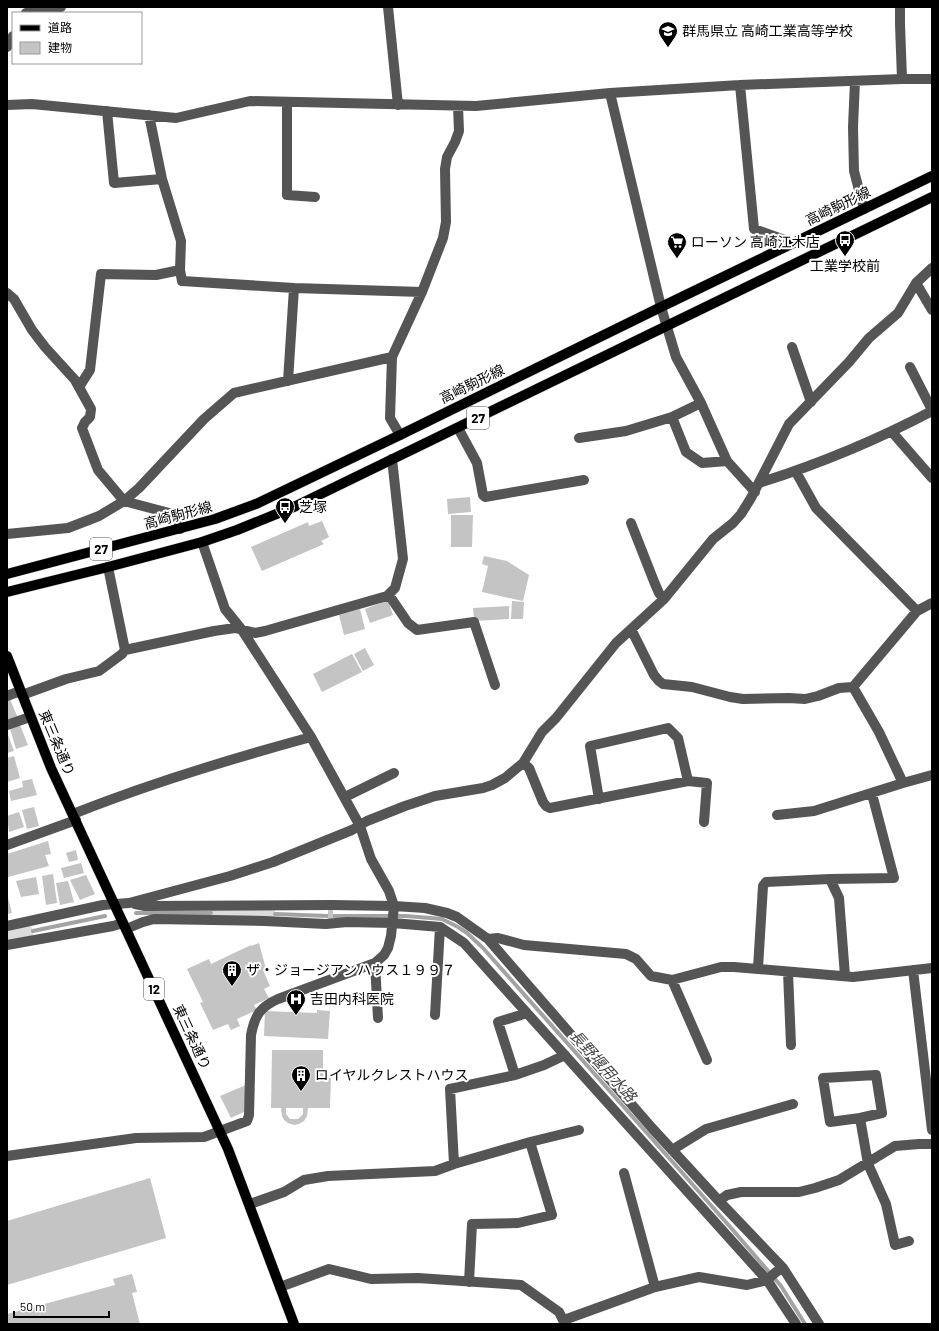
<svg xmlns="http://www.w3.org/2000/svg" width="939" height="1331" viewBox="0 0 939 1331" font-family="Barlow,'Noto Sans JP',sans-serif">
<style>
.green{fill:#dcdcdc}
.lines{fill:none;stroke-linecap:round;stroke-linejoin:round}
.stream{stroke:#a3a3a3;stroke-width:4}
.building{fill:#c4c4c4;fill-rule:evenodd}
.major-casing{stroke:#dbdbdb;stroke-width:11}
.minor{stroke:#555;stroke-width:10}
.major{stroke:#000;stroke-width:10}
.labels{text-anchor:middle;stroke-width:4;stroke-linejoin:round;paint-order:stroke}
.shield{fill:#fff;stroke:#4c4c4c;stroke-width:1}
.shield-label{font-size:13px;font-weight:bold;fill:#000}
.poi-label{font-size:14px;fill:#000;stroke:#fff;text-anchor:start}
.street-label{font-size:14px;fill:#000;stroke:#fff}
.water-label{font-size:15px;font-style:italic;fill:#444;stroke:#fff}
</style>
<rect width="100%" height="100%" fill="#fff"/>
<path class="green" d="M211,909L275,910V918L211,917Z
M31,925L34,936L7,942V930Z"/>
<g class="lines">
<path class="stream" d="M136,913H211
M275,914L328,916
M333,916H406L442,919L458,927L467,933L483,948L732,1229L781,1286L805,1324
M33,931L105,916"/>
</g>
<path class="building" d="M470,497L471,512L448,514L447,499Z
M451,515H473L472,547H451Z
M322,521L329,537L321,541L324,544L262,571L251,547L308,522L309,526Z
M484,556L507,561L529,575L523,601L482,592L488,566L482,564Z
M388,600L393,615L370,623L365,609Z
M512,601L524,602L523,619H511Z
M509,606V619L474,621L473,608Z
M360,609L365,629L344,635L339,615Z
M365,648L374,665L363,671L354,654Z
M352,654L362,672L322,692L313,674Z
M7,697H9L18,718L7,722Z
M20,725L28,745L16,749L10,729Z
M7,732L14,751L7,753Z
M14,756L20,778L7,782V758Z
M32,779L37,795L11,801L9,791L23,787L22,781Z
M34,807L39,826L27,829L22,810Z
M19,812L24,827L9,832L7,816Z
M48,841L51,854L45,855L49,866L8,877L7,871V854Z
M76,850L78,860L69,862L66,853Z
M81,863L84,873L64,878L61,868Z
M53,874L57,903L46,905L42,876Z
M86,875L95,894L80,900L70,880Z
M36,877L39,894L21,897L16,881Z
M68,881L74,902L60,905L56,883Z
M7,894L12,913L7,914Z
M328,910H333V921H328Z
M259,943L266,969L263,970L270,986L264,989L269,998L254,1005L257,1010L237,1019L240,1026L231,1030L228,1024L213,1030L200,1003L203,1002L187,969L209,959L211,964L251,945V946Z
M317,1010L330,1011L328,1039L264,1036L265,1011L317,1013Z
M272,1050H323V1075H331L330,1108H308L307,1116L304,1121L299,1124L294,1125L288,1123L284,1120L282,1116L281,1108H271ZM286,1108H303V1114L298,1119H290L286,1114Z
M246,1085L244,1112L231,1118L220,1096Z
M150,1178L166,1238L7,1285V1221Z
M132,1274L137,1292L132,1293L140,1324H7V1314L115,1285L113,1279Z"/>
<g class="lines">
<defs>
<path id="major" d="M7,574L215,519L256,504L400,435L661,307L932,176
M7,592L108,567L202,542L237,530L296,506L932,197
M7,656L51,768L228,1149L294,1324"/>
</defs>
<use href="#major" class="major-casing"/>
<path class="minor" d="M388,7L398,105
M900,7V24L902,79
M26,13L61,7
M7,47L13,36
M855,81L853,127L854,171L864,209
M740,85L754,229L793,243
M610,93L661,307L676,357L701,403L727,461L755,492
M287,102V195L315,197
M7,105L32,104L176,118L250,101L476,106L610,93L740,85L902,79H932
M107,111L114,183L162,179
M149,115L162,179L181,241L180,270L182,281L294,288L422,292
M916,283L932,310
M7,293L14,299L32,330L45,347L75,380L91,409L90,417L85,422L82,428L98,470L124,501L173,514L178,519L180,529
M792,347L811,402
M910,367L932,410
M288,381L294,288
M79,387L90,370L101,274L156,275L180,270
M701,403L672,417L686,452L702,463L727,461
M458,428L477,463L483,495L485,497L584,480
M892,432L932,478
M400,435L390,418L392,357L422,292L443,238L446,222L445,169L447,157L455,142L459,131L458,106
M579,438L626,431L672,417
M796,472L816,508L917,611
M759,483C819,464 877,440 932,411
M631,523L655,584L659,593L664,599
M7,534L68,528L99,516L124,501L139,488L204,419L234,393L392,357
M108,567L125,650
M389,595L408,623L417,630L474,622L495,685
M631,629L654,675L659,681L663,684L692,687L730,697L743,699L789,698L805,699L818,696L839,688L853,687L879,732L903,783L932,775
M853,687L917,611L932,603
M22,695L66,679L99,671L122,654L125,650L214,631L235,628L255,633L265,631L387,596L395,588L403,559L392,459
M7,696L20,691
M7,725L30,717
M523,763L529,768L543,802L546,806L550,808L688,781L707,783L704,822
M345,797L394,773
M599,799L590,746L668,728L678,738L688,781
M73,814C151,783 230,759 311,737
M777,815L814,811L903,783
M7,845L76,820
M830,879L839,898L845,976
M135,904L145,906L331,905L394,906L425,908L447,913L457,917L488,939L652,1128L719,1201L783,1268L819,1324
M7,926L103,905L129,903L230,876L273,862L352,830L367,821L405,806L435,796L483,788L492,785L505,778L523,763L542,732L556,718L616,643L664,599L713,539L733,523L741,514L751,498L789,424L849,362L869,338L898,313L916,283L932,268
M126,929L143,922L154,919L265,921L326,924L347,922L393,923L440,927L464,943L767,1280L796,1324
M488,939L498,938L524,945L626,954L636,959L651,976L672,980L721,967H734L853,977L932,968
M7,945L113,926L123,923
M375,963L378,1018
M758,968L763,886L766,882L830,879L894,878L872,794
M913,970L932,1130
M788,972L791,1045
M672,980L707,1060
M435,1015L440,927
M515,1075L498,1022L527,1013
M860,1118L882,1113L876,1075L823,1078L830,1122L860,1118L868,1164L886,1204L895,1245L909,1241
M672,1150L706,1129L793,1104
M7,1156L136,1138L204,1137L247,1121L249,1115L251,1035C255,1015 260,1007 278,999L375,963L384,955L388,948L391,936L394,906L389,891L371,859L360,826L311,737L242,630L225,609L202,542
M454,1164L450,1089L515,1075L544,1065L565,1055
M624,1173L655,1287
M719,1201L727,1195L741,1192H799L815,1188L839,1180L895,1146L919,1144H932
M250,1204L284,1192L304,1180L328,1176L435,1171L454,1164L530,1142L579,1130
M469,1282L472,1224L518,1223L552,1215L530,1142
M280,1287L329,1269L371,1279L418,1278L521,1285L559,1312L565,1324
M564,1320L655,1287L699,1277L747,1285L767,1280L776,1272L783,1268"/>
<use href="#major" class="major"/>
</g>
<defs>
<symbol id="school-pin" viewBox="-11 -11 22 30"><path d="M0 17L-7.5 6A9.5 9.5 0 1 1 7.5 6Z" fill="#000" stroke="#fff"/><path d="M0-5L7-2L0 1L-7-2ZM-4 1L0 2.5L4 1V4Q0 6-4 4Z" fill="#fff"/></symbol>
<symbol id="bus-pin" viewBox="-11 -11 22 30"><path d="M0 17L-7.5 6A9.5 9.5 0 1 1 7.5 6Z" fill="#000" stroke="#fff"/><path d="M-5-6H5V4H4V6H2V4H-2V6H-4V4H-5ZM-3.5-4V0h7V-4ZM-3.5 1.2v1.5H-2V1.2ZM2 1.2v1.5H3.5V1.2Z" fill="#fff"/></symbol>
<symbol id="supermarket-pin" viewBox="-11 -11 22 30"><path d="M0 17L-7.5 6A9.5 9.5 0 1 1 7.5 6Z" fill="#000" stroke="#fff"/><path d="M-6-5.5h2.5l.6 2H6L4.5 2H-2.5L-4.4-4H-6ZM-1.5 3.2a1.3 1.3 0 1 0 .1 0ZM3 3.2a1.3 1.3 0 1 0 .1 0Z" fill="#fff"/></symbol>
<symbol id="building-pin" viewBox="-11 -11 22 30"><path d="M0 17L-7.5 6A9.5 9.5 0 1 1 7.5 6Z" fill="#000" stroke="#fff"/><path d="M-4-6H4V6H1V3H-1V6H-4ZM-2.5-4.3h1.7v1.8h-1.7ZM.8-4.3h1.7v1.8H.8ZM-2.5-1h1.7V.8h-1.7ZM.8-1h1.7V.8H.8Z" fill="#fff"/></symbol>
<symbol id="hospital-pin" viewBox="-11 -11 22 30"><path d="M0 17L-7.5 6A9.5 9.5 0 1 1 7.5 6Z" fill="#000" stroke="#fff"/><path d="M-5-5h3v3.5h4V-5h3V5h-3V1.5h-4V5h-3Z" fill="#fff"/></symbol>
</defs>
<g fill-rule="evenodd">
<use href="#school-pin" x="657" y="20" width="22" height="30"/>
<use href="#bus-pin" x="834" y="229" width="22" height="30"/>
<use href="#supermarket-pin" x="666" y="231" width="22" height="30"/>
<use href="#bus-pin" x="274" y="496" width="22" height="30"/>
<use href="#building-pin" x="221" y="959" width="22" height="30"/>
<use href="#hospital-pin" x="285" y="988" width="22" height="30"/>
<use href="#building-pin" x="290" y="1064" width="22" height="30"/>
</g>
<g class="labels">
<g class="shield">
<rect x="467" y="407" width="22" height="22" rx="3"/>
<rect x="90" y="538" width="22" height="22" rx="3"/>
<rect x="144" y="978" width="20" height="22" rx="3"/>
</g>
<g class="shield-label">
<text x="478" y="423">27</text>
<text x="101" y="554">27</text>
<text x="154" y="994">12</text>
</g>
<g class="poi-label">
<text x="682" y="36">群馬県立 高崎工業高等学校</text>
<text x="691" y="247">ローソン 高崎江木店</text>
<text x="845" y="271" text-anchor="middle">工業学校前</text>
<text x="299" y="512">芝塚</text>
<text x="246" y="975">ザ・ジョージアンハウス１９９７</text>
<text x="310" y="1004">吉田内科医院</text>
<text x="315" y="1080">ロイヤルクレストハウス</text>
</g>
<g class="street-label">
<text transform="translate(838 206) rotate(-26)" y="5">高崎駒形線</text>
<text transform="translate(472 384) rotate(-26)" y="5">高崎駒形線</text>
<text transform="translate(178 515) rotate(-15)" y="5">高崎駒形線</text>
<text transform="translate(57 743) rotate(67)" y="5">東三条通り</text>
<text transform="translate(192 1037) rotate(65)" y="5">東三条通り</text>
</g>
<g class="water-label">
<text transform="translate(603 1066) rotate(48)" y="5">長野堰用水路</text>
</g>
</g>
<rect width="939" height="1331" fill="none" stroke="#000000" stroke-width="16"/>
<rect x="12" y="12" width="130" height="52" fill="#ffffff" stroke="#999999"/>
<rect x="20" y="25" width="20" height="6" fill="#000000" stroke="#999999"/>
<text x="48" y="32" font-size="12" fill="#000000">道路</text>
<rect x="20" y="42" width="20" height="12" fill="#c4c4c4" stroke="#999999"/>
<text x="48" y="52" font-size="12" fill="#000000">建物</text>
<path d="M14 1311v6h95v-6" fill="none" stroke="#000000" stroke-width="2"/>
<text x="20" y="1311" font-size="12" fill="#000000" stroke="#ffffff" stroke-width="3" paint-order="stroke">50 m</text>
</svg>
